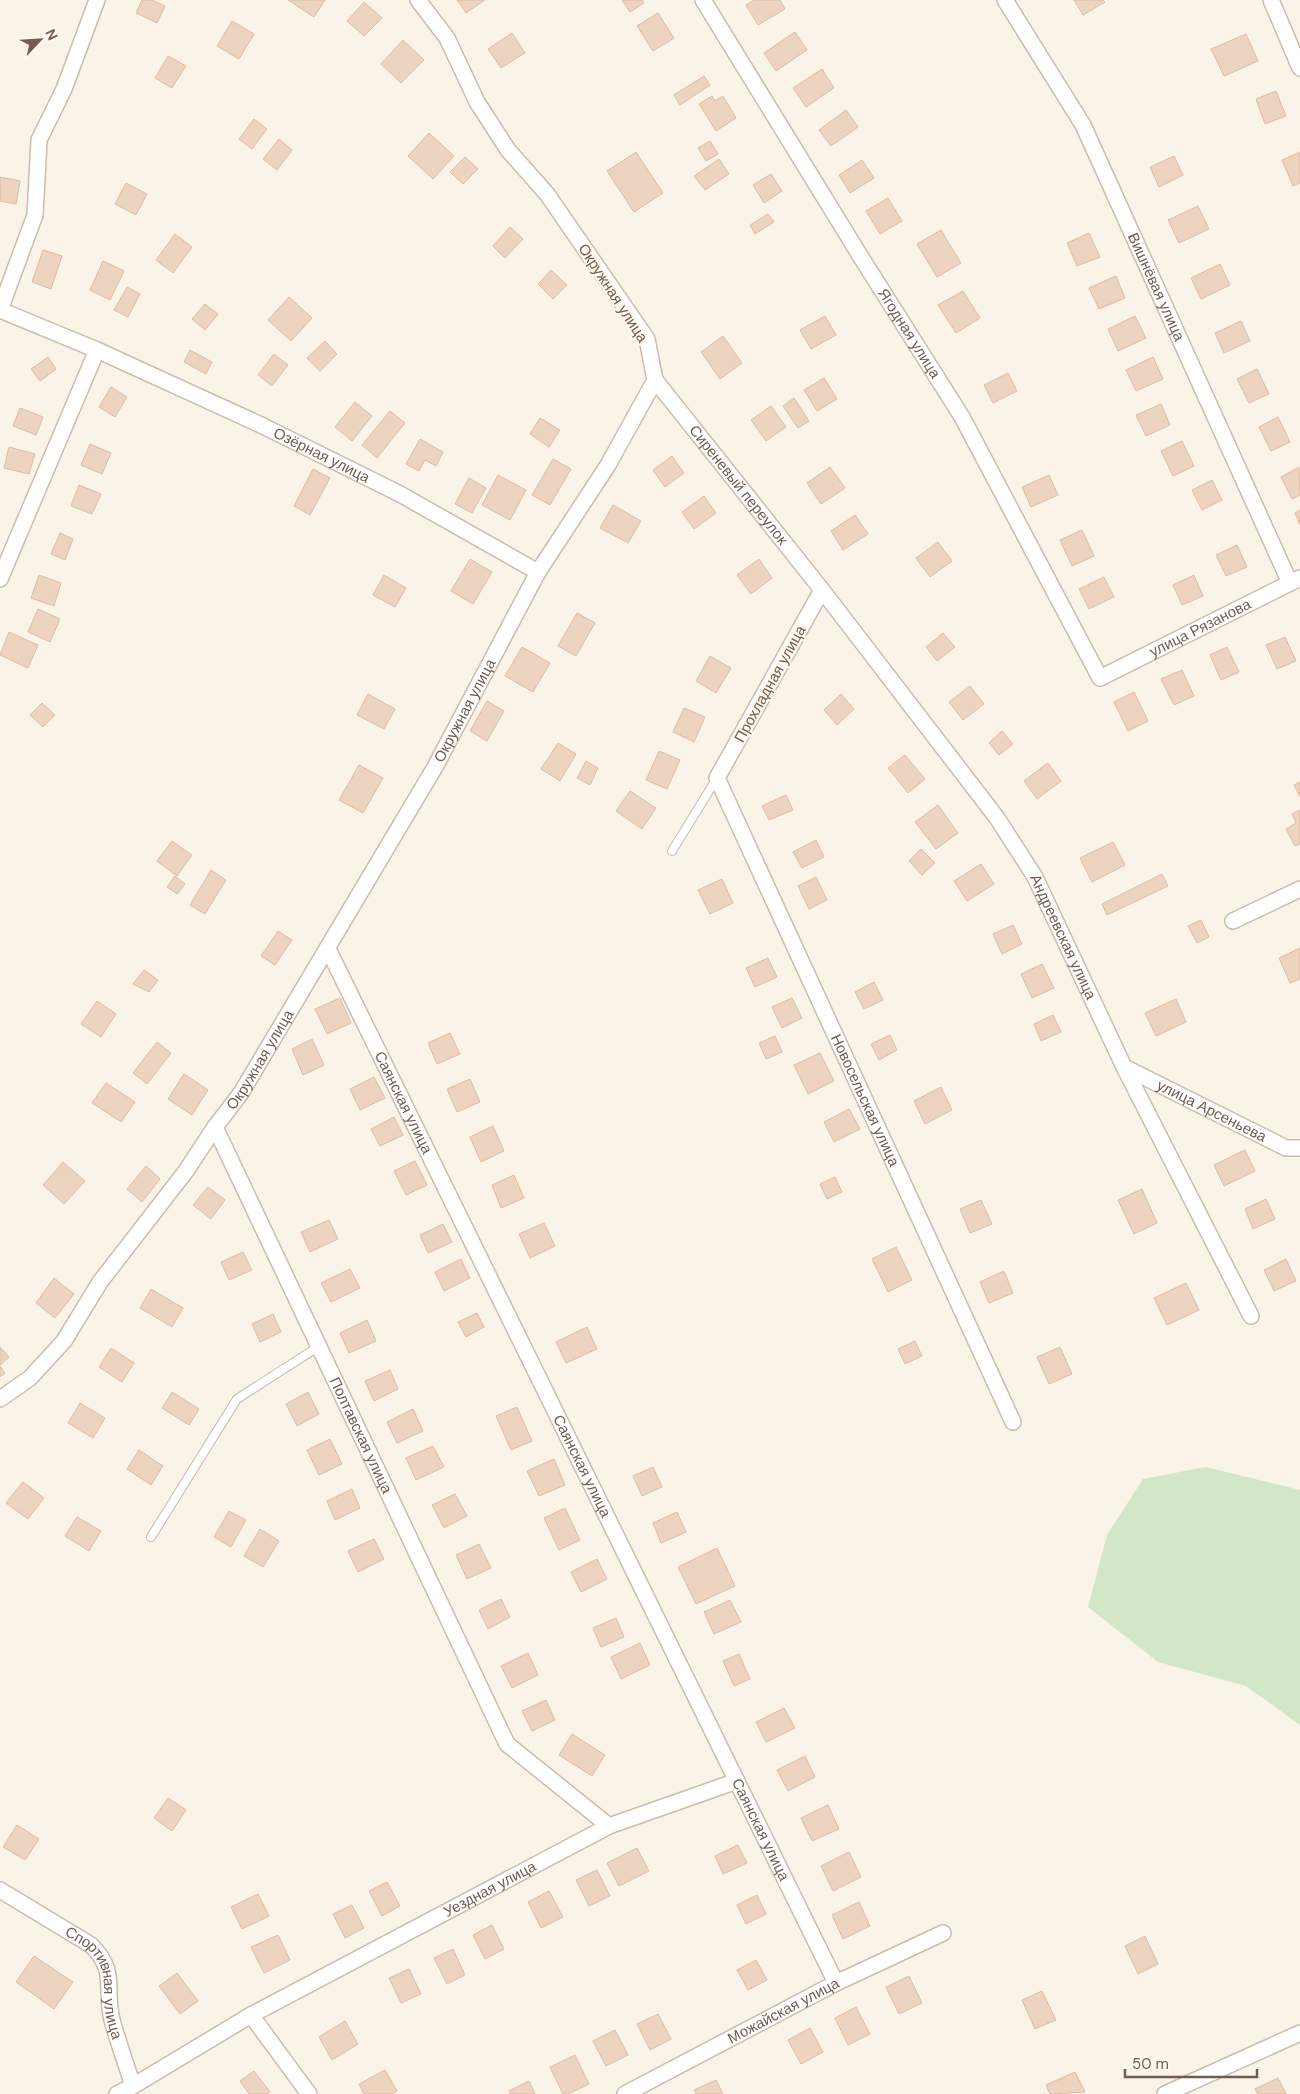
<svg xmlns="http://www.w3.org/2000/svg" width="1300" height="2094" viewBox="0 0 1300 2094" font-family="'DM Sans',sans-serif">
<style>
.green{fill:#d2e7c7}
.building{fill:#edd4c1;stroke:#debca3}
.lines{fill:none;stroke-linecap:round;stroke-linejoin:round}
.service-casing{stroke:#cbbcae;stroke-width:10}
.minor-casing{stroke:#cbbcae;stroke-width:18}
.service{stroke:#fff;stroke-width:8}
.minor{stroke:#fff;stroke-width:15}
.labels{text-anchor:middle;stroke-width:4.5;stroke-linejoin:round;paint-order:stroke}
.street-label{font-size:15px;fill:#715c4e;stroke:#fdf7ed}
</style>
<rect width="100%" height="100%" fill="#faf3e7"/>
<path class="green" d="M1206,1467L1300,1490V1725L1246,1686L1158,1662L1088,1607L1107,1535L1143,1479Z"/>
<path class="building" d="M142,0H152L165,6L157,23L136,13Z
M288,0H325L314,17Z
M457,0H485L466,13Z
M622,0H642L644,3L630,12Z
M754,0H780L785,9L758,25L746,5Z
M1074,0H1103L1105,2L1083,15Z
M364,2L382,18L364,36L347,21Z
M658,13L674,38L653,51L637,26Z
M232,21L254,34L239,59L217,46Z
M795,32L807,50L776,71L764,53Z
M512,33L525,53L501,68L488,49Z
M1246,34L1258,61L1224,76L1211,49Z
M403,40L424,60L401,83L381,64Z
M168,56L186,66L172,88L155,78Z
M822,69L834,88L806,107L793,88Z
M704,76L710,85L680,105L674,95Z
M1276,91L1286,116L1265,124L1256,99Z
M712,96L715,101L723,96L736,118L716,131L699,104Z
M846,110L858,127L831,146L819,130Z
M254,119L267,129L252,149L239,139Z
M429,133L454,156L433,179L408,156Z
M279,139L292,150L277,170L263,159Z
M710,141L718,154L706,161L698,148Z
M636,152L663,193L634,212L607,171Z
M1300,152V183L1293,186L1282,160Z
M1174,156L1183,175L1159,187L1150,167Z
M465,157L478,169L463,184L450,172Z
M719,159L729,174L705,190L694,176Z
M862,160L874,178L850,193L839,175Z
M771,174L782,191L764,203L753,185Z
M0,177L20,181L16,204L0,201Z
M126,183L147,194L136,215L115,204Z
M888,198L902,221L880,234L866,211Z
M1198,206L1209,229L1179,243L1168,220Z
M768,214L774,222L755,234L750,225Z
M510,227L523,239L505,258L493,246Z
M941,230L961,263L937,277L917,244Z
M1089,233L1100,257L1077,266L1067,243Z
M175,234L192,247L173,273L156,260Z
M43,250L62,256L51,289L32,282Z
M103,261L124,271L110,300L90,290Z
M1220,264L1230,285L1201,299L1191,278Z
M551,270L567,285L553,299L538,284Z
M1116,276L1125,298L1099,309L1089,288Z
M127,287L140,294L128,317L114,310Z
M963,291L980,318L956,333L938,305Z
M289,297L312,318L291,341L268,320Z
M205,304L218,314L205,330L192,319Z
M825,316L836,335L811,349L800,330Z
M1135,316L1146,338L1118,351L1108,329Z
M1241,321L1250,341L1224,353L1215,333Z
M723,336L742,363L720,379L701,352Z
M325,341L337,354L320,371L307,358Z
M190,350L212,362L206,374L184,362Z
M274,354L288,365L272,386L258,375Z
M48,357L56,369L40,381L31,369Z
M1153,357L1163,379L1136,391L1126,370Z
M1257,369L1269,394L1249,403L1237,379Z
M1008,373L1017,391L993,403L984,385Z
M824,378L837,399L817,411L804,390Z
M111,387L127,397L115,417L99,407Z
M794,398L809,421L798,428L783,406Z
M355,402L372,416L352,441L335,427Z
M1161,404L1170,425L1146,436L1136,415Z
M771,406L786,427L766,441L751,420Z
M20,408L43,417L36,435L13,426Z
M390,411L405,423L377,458L362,445Z
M1278,417L1290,442L1271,451L1259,427Z
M540,418L560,430L549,447L530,434Z
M420,439L443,452L436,466L425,460L419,471L406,464Z
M1182,441L1194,466L1173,476L1161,451Z
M90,444L111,453L102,474L81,465Z
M9,447L35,454L29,474L4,468Z
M672,456L684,473L665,487L653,470Z
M553,459L571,469L550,505L532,495Z
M830,467L845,488L821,504L807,483Z
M1299,467L1300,495L1292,499L1281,477Z
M313,469L330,478L310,515L294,506Z
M498,475L526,490L510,520L482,505Z
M1049,475L1058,495L1031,507L1022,487Z
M469,478L486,488L472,513L455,504Z
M1212,480L1222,500L1202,510L1192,490Z
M79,485L101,494L92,514L71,506Z
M704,496L716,513L694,529L682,512Z
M613,505L641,521L628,543L600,528Z
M1300,510V525L1295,513Z
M855,515L868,534L843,550L831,531Z
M1082,530L1094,556L1072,566L1060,540Z
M60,533L73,539L65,560L51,554Z
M938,542L952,561L930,577L916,558Z
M1237,545L1247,567L1226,576L1216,555Z
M470,559L492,572L473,604L451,591Z
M759,559L772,578L751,594L737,575Z
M39,575L61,583L54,606L31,598Z
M384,575L406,588L395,607L373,595Z
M1194,575L1203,596L1182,605L1173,585Z
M1104,577L1114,597L1089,609L1079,589Z
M38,609L60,619L50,642L28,632Z
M577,613L595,623L576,656L558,646Z
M9,632L38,645L28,668L0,655Z
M943,633L955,647L937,661L926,647Z
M1285,637L1296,661L1277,669L1266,645Z
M522,647L550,663L533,692L505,676Z
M1227,647L1239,672L1221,680L1210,655Z
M710,656L731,668L716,693L696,681Z
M1182,670L1194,696L1174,705L1161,679Z
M970,686L984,704L963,720L949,702Z
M1134,692L1148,721L1128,731L1114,702Z
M368,694L395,709L384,729L357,715Z
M841,694L854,709L837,725L824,710Z
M487,701L504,711L487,741L470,731Z
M42,703L55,715L43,727L30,715Z
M684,708L705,717L694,742L673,732Z
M1002,731L1013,744L999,755L989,743Z
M558,743L576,754L560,781L541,769Z
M659,751L680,760L667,789L646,780Z
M905,755L925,779L908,793L888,768Z
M586,761L598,768L590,785L577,778Z
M1048,763L1061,781L1037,799L1024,781Z
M359,765L383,778L363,813L339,800Z
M1300,782V797L1294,785Z
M630,791L656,808L642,829L616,811Z
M786,795L793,810L769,820L762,806Z
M938,805L958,833L936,849L915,822Z
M1300,810V844L1295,846L1286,829L1296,823L1292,814Z
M816,840L824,857L802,868L793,852Z
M172,841L192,855L177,876L157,861Z
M1113,842L1125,865L1092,882L1080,858Z
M921,849L935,863L922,875L909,861Z
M981,864L994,884L967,901L954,881Z
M211,870L226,880L205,914L190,905Z
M1162,874L1168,886L1107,915L1102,904Z
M175,876L185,884L177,894L167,887Z
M816,877L827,900L809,909L798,886Z
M722,879L733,903L710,914L698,890Z
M1201,920L1209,937L1197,943L1188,926Z
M1013,925L1022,944L1002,954L993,934Z
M278,931L292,940L275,965L261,956Z
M1300,948V979L1290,983L1279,958Z
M768,958L777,977L755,987L746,968Z
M1042,964L1054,988L1032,998L1021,974Z
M144,970L158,980L149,992L133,984Z
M874,982L883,1000L864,1009L855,992Z
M340,998L351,1023L327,1034L315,1009Z
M792,998L802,1018L782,1028L772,1007Z
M1176,999L1186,1022L1156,1036L1145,1013Z
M97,1001L116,1014L101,1037L81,1024Z
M1053,1015L1061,1032L1041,1041L1034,1024Z
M450,1033L460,1054L437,1064L428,1043Z
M890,1035L897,1050L879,1060L871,1044Z
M775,1036L782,1052L766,1059L759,1043Z
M312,1039L324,1065L303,1075L292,1049Z
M157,1042L171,1053L147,1084L133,1073Z
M820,1053L834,1081L808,1094L794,1065Z
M184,1074L208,1090L192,1115L168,1099Z
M374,1077L385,1098L360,1110L350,1089Z
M470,1079L480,1102L457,1112L447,1089Z
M106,1083L135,1102L121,1122L92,1103Z
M941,1087L952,1110L925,1124L914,1101Z
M849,1109L860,1129L834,1142L824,1122Z
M394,1117L403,1135L380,1146L371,1129Z
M493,1126L504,1151L481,1162L470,1137Z
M1245,1150L1255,1171L1224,1186L1214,1165Z
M415,1161L427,1185L406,1195L394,1171Z
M63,1162L85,1181L64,1204L43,1185Z
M146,1166L160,1179L142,1202L127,1189Z
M514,1175L524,1198L501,1208L492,1185Z
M835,1177L842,1192L827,1199L820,1184Z
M208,1187L225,1200L211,1219L193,1205Z
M1142,1189L1157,1223L1134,1234L1118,1200Z
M1266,1199L1275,1219L1253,1229L1245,1209Z
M981,1200L992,1224L970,1233L960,1209Z
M329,1220L338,1239L310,1252L301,1232Z
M544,1223L555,1246L530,1258L519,1234Z
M443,1224L452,1242L428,1253L420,1235Z
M896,1247L912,1280L888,1292L872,1259Z
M243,1252L252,1270L229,1280L221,1262Z
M461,1259L470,1278L444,1291L435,1272Z
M1286,1259L1296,1281L1274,1291L1264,1270Z
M350,1269L360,1288L331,1302L321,1283Z
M1004,1271L1013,1293L989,1303L980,1282Z
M54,1278L74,1294L55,1318L36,1303Z
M1186,1283L1199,1310L1167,1325L1154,1298Z
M151,1289L183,1308L172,1327L140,1308Z
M477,1313L484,1327L466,1337L458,1322Z
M273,1314L281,1332L260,1342L252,1324Z
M367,1320L376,1341L349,1353L340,1333Z
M587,1327L597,1349L566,1363L556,1342Z
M915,1341L922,1356L905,1364L898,1349Z
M0,1347L9,1357L0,1365Z
M1060,1347L1072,1374L1049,1384L1037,1357Z
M111,1348L134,1363L122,1382L99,1367Z
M0,1366L5,1373L0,1377Z
M390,1370L398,1389L374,1401L365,1381Z
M172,1392L199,1409L189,1425L162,1408Z
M308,1392L319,1414L297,1426L286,1404Z
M80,1403L105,1418L93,1438L68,1423Z
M517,1407L532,1441L511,1450L496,1416Z
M413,1409L423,1431L397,1443L387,1422Z
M330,1439L342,1464L319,1475L307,1450Z
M433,1446L444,1467L416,1480L406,1458Z
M139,1450L163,1466L151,1485L127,1469Z
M554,1459L565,1485L539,1496L527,1471Z
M653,1467L662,1487L642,1496L633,1476Z
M23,1482L44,1498L28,1519L6,1503Z
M352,1489L360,1508L335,1520L327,1501Z
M455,1494L467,1516L444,1528L432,1505Z
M565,1508L580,1540L559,1550L544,1518Z
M229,1511L246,1520L231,1547L214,1537Z
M677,1512L686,1532L661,1543L653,1523Z
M77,1517L101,1531L89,1551L65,1536Z
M260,1529L279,1541L263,1567L244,1556Z
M374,1539L384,1559L358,1572L348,1551Z
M479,1544L491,1568L467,1579L456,1555Z
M717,1548L735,1586L696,1604L678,1567Z
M597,1559L607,1579L581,1592L571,1572Z
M501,1599L510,1617L488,1629L479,1610Z
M730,1600L741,1622L714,1634L704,1612Z
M616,1618L624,1637L601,1647L593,1628Z
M640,1643L650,1665L621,1679L611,1657Z
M528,1653L538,1675L512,1688L501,1666Z
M739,1654L750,1679L734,1686L723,1661Z
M546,1700L555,1720L532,1731L522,1711Z
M784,1708L795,1728L766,1742L756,1722Z
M572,1734L605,1755L592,1776L559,1755Z
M805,1756L815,1777L788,1791L777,1770Z
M168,1798L186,1810L172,1831L154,1818Z
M828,1805L839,1829L812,1841L801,1818Z
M17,1825L39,1839L25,1860L3,1847Z
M738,1845L747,1863L723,1874L715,1856Z
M637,1848L649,1871L619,1886L607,1863Z
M849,1852L861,1877L833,1891L821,1866Z
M597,1870L610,1896L589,1906L576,1880Z
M387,1882L400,1906L382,1916L369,1891Z
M549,1891L563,1917L541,1928L528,1902Z
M258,1894L269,1916L242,1929L231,1907Z
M757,1895L766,1914L746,1924L737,1905Z
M859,1902L870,1926L843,1939L832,1915Z
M352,1905L364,1928L345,1938L333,1914Z
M492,1925L504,1949L485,1959L473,1935Z
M278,1935L290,1960L264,1973L251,1947Z
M1145,1936L1158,1964L1138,1974L1125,1946Z
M453,1949L465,1975L447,1984L434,1958Z
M34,1956L73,1982L54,2009L16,1982Z
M756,1960L767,1980L748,1990L737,1970Z
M409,1969L421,1994L401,2003L389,1978Z
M177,1973L198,2001L180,2014L159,1986Z
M909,1976L922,2003L899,2014L886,1987Z
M1042,1991L1056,2020L1035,2029L1022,2000Z
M856,2007L870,2034L848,2045L835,2018Z
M658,2014L671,2039L650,2050L637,2024Z
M345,2021L358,2044L332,2060L319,2037Z
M810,2028L823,2052L801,2064L788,2040Z
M615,2030L628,2055L606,2066L593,2041Z
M575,2055L589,2084L568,2094H563L550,2067Z
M385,2070L397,2091L392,2094H364L359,2084Z
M254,2071L270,2092L267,2094H249L240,2081Z
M1075,2072L1085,2092L1050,2094L1046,2085Z
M1278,2078L1286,2094H1258L1255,2089Z
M716,2080L723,2094H696L694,2090Z
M529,2081L535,2094H510L509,2091Z"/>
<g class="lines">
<defs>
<path id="service" d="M672,851L717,778
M151,1537L237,1399L318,1347"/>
<g id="minor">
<path id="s1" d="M703,0L859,254L962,417L1100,678L1300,578"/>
<path id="s2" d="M1005,0L1083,125L1290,583"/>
<path d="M1271,0L1300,68"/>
<path d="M0,310L97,350L0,579"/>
<path d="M0,310L35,215L39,140L64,89L97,0"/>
<path id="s3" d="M97,350L261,425L400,494L538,572"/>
<path id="s4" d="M655,380L822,590L997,818L1035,877L1124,1067L1251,1316"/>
<path id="s5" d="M822,590L717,778L1013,1422"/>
<path d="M1233,921L1300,889"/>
<path id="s6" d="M328,949L836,1983"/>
<path id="s7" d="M1124,1067L1286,1148H1300"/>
<path id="s8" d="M215,1127L507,1744L609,1826"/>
<path id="s9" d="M0,1399L30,1378L64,1341L100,1282L186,1171L215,1127L241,1093L435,767L538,572L608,465L655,380L647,339L547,194L508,150L477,102L447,38L418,0"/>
<path id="s10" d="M0,1890L91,1945C118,1972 104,1987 112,2020C118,2042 126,2064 133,2086"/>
<path id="s11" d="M251,2015L609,1826L737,1781"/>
<path d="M117,2094L133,2086L251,2015L309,2094"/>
<path id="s12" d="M625,2094L836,1983L943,1933"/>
<path d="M1165,2094L1300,2033"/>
</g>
</defs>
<use href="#service" class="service-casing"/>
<use href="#minor" class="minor-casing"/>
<use href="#service" class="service"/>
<use href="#minor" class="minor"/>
</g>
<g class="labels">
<g class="street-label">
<text dy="5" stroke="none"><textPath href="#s2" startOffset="325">Вишнёвая улица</textPath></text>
<text transform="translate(613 293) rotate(57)" y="5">Окружная улица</text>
<text dy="5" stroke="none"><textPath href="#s1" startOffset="392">Ягодная улица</textPath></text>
<text dy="5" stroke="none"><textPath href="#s3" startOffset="248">Озёрная улица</textPath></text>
<text dy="5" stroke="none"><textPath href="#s4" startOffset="134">Сиреневый переулок</textPath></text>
<text dy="5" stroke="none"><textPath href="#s1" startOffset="898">улица Рязанова</textPath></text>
<text transform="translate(770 684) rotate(-61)" y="5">Прохладная улица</text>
<text dy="5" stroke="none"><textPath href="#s9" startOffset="835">Окружная улица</textPath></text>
<text dy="5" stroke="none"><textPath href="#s4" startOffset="692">Андреевская улица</textPath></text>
<text dy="5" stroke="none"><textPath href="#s9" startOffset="430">Окружная улица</textPath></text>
<text dy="5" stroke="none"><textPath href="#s5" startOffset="570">Новосельская улица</textPath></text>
<text dy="5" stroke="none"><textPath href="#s6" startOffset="171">Саянская улица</textPath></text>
<text dy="5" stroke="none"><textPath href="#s7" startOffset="98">улица Арсеньева</textPath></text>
<text dy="5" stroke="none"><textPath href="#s8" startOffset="341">Полтавская улица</textPath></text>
<text dy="5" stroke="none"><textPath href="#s6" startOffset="576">Саянская улица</textPath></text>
<text dy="5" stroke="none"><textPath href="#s6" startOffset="981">Саянская улица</textPath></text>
<text dy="5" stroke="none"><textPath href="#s11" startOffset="270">Уездная улица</textPath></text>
<text dy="5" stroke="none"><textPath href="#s10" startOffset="142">Спортивная улица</textPath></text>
<text dy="5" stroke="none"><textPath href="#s12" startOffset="179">Можайская улица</textPath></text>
</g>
</g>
<g transform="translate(40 40) rotate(65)" stroke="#fdf7ed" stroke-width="4" paint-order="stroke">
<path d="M0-4L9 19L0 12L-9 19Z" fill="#715c4e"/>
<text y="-8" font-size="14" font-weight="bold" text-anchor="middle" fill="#715c4e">N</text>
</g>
<path d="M1125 2069v8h132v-8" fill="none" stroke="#715c4e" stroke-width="2.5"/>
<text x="1132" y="2069" font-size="15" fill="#715c4e" stroke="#fdf7ed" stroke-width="4" paint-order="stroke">50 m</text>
</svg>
